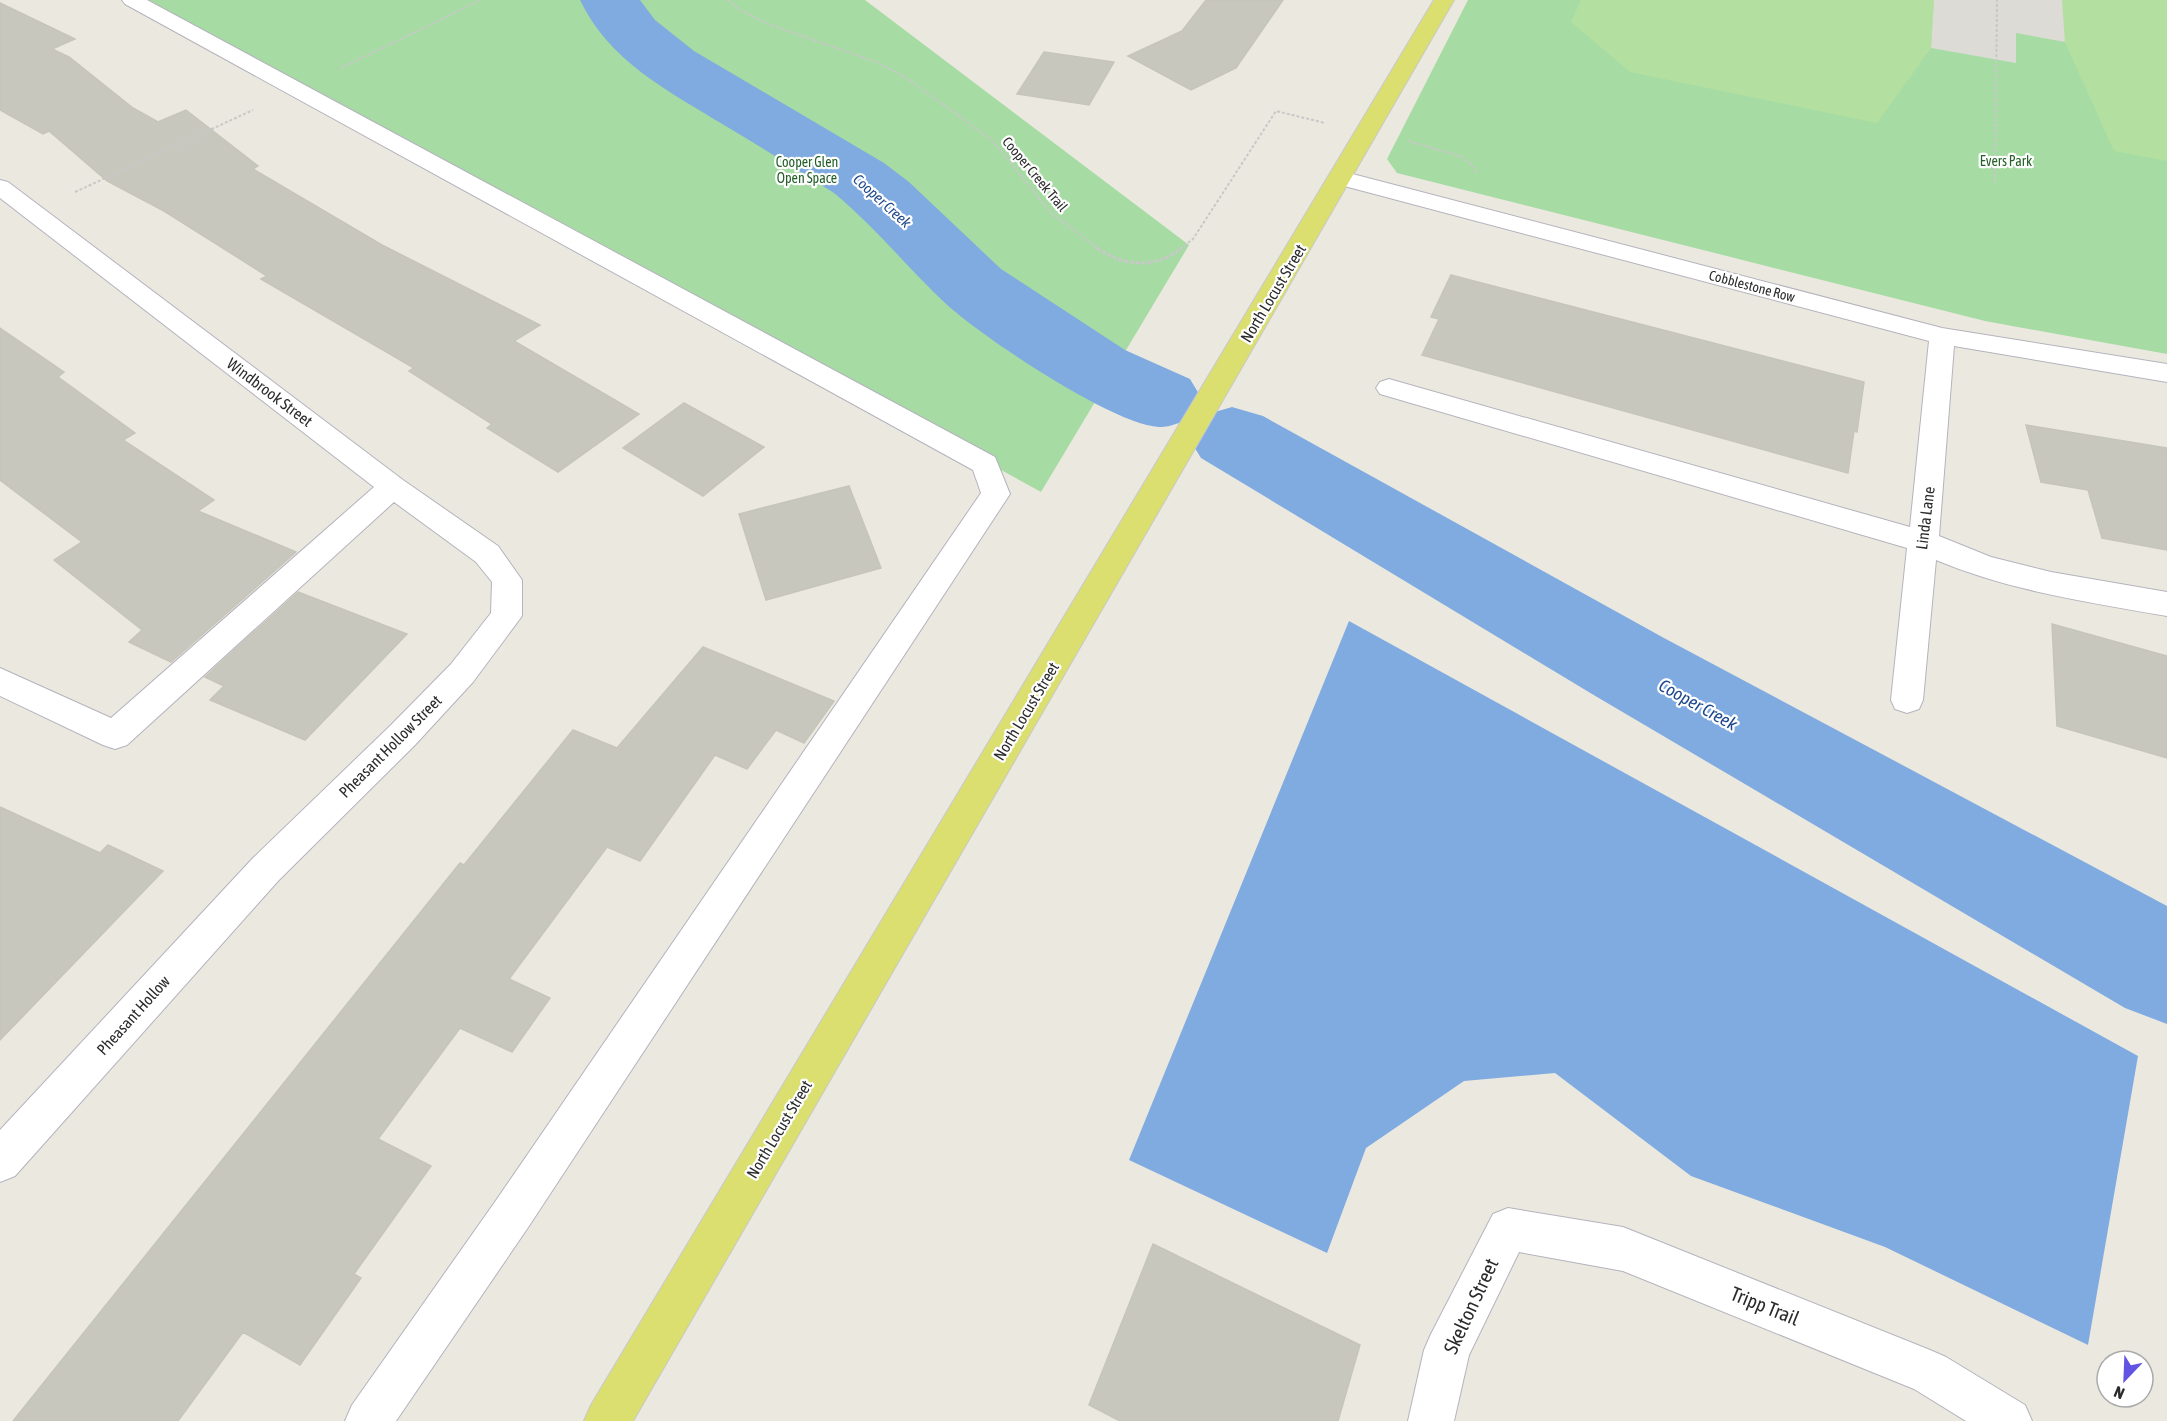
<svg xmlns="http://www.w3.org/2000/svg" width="2167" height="1421" viewBox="0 0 2167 1421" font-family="'Asap Condensed',sans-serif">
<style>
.green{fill:#a6dba3}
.pitch{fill:#b3e0a0}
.plaza{fill:#dcdbd5}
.water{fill:#80abe0}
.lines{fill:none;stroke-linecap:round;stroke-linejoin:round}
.river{fill:#80abe0;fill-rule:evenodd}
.building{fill:#c7c7bd;stroke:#c6c5b9;stroke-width:1.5}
.minor-casing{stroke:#b4b3bd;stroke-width:2}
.major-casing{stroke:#c8c8c8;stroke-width:2}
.path-far1{stroke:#c8c8c8;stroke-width:2;stroke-dasharray:3 2;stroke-linecap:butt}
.path{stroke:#c8c8c8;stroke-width:3;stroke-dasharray:4 2;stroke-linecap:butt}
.minor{fill:#fff;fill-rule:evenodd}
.major{fill:#dadf70;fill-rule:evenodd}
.labels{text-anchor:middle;stroke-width:4.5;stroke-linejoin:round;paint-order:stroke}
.far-park-label{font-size:14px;fill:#246028;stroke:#fff}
.far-street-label{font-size:14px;fill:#2b2b2b;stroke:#fff}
.far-water-label{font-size:15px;font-style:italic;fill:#1e488c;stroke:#fff}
.street-label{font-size:16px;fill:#2b2b2b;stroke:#fff}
.water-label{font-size:18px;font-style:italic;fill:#1e488c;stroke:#fff}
.near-street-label{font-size:20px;fill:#2b2b2b;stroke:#fff}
</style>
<rect width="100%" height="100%" fill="#ebe9df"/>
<path class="green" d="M147,0H865L1189,245L1041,492Z
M1468,0H2167V354L1985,321L1397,173L1387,159Z"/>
<path class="pitch" d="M1581,0H1934L1931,48L1877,123L1630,72L1571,22Z
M2062,0H2167V161L2114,151L2065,42Z"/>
<path class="plaza" d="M1934,0H2062L2065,42L2016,33V63L1931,48Z"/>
<path class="water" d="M1349,621L2138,1056L2088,1345L1885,1247L1691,1176L1555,1073L1464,1081L1366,1148L1327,1253L1129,1160Z"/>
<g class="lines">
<path class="river" d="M580,0H640L655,20L694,51L884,163L909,182L1001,269L1125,350L1190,379L1202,399L1190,419C1181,422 1168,428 1159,427C1113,425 979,335 944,302C906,266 874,226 834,193C797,170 761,147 724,125C668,91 609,61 580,0Z
M1232,407L1263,416L1664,638L2167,906V1024L2125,1008L1592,694L1201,458L1188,437L1201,416Z"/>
</g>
<path class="building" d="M1206,0H1283L1236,68L1191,90L1128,56L1182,31Z
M0,3L75,39L52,49L69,57L133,108L158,122L186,110L258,166L253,169L382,245L540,325L514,341L639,414L558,472L487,428L492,424L409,371L414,368L261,279L267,276L164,211L107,181L49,131L43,134L0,110Z
M1044,52L1114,62L1089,105L1017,94Z
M1451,275L1864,382L1857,432L1854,431L1848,473L1422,355L1439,319L1431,317Z
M0,328L64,372L58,377L135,433L123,440L214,500L198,511L296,552L171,662L129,642L142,630L54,560L82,542L0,480Z
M684,403L764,447L703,496L623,448Z
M2026,425L2167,448V550L2102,538L2088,490L2041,482Z
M849,486L881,568L766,600L739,514Z
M298,592L407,634L305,740L210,700L224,686L205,677Z
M2052,624L2167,656V758L2057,726Z
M703,647L834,701L804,743L776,730L747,769L715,755L640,861L607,847L509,979L550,998L512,1052L460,1028L378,1139L431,1166L354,1274L361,1278L300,1365L243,1332L178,1421H13L460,863L464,865L573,730L617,748Z
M0,807L100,853L108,845L163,871L0,1040Z
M1153,1244L1360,1345L1338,1421H1120L1089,1405Z"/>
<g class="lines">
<defs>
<path id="minor" d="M122,0H147L995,457L1010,494L527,1229L396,1421H345L352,1405L497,1199L981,493L973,470L125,4Z
M1341,171L1942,328L2167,364V382L1954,346L1939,536L1991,557L2051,572L2167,592V616C2088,602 2010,591 1936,560L1923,700L1919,709L1907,713L1895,709L1891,700L1907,548L1380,394L1376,388L1380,382L1389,379L1910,527L1929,341L1333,183L1330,178L1333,173Z
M0,180L8,182L403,480L498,546L522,580V616L473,682L415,745L279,880L15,1176L0,1182V1130L253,858L391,725L451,664L491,613L492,582L476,562L394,502L127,745L115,749L103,745L0,696V668L111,718L374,487L0,198Z
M1508,1208L1623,1227L1930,1350L1946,1357L2025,1405L2032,1421H1966L1914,1389L1623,1271L1519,1252L1469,1355L1454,1421H1408L1424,1350L1431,1334L1493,1214Z"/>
<path id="major" d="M1434,0H1454L633,1421H584L591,1405Z"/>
</defs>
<use href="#minor" class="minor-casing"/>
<use href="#major" class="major-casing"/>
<path class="path-far1" d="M728,0L740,10L768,24L876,62L908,79L992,140L1051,213L1099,249
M341,68L481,0
M1409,141L1463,157L1476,169V174
M1995,182L1997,0
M75,192L253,110
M1180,249L1193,239L1276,111L1325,123"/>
<path class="path" d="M1097,248C1125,267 1154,269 1182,248"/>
<use href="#minor" class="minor"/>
<use href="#major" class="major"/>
</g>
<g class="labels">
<g class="far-park-label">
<text x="2006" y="166">Evers Park</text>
<text x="807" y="167">Cooper Glen<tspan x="807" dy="16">Open Space</tspan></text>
</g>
<g class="far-street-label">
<text transform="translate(1035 174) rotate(50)" y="5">Cooper Creek Trail</text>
<text transform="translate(1752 286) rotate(15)" y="5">Cobblestone Row</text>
</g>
<g class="far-water-label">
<text transform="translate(882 201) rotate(42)" y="5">Cooper Creek</text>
</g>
<g class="street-label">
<text transform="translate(1273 293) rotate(-59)" y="6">North Locust Street</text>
<text transform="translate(270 392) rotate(37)" y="6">Windbrook Street</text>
<text transform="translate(1925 518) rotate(-83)" y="6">Linda Lane</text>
<text transform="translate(1026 711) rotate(-59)" y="6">North Locust Street</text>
<text transform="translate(390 746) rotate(-45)" y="6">Pheasant Hollow Street</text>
<text transform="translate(133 1015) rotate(-48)" y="6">Pheasant Hollow</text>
<text transform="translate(779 1129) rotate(-59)" y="6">North Locust Street</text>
</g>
<g class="water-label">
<text transform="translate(1698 705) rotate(29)" y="6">Cooper Creek</text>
</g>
<g class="near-street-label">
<text transform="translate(1471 1306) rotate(-65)" y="7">Skelton Street</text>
<text transform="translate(1765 1306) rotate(22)" y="7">Tripp Trail</text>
</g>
</g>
<g transform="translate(2125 1379) rotate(203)"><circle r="28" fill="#ffffff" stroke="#aaaaaa" stroke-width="1.5"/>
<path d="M0-4.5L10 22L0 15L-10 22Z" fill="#6154e3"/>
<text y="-9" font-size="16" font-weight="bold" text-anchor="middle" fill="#2b2b2b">N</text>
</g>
</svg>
